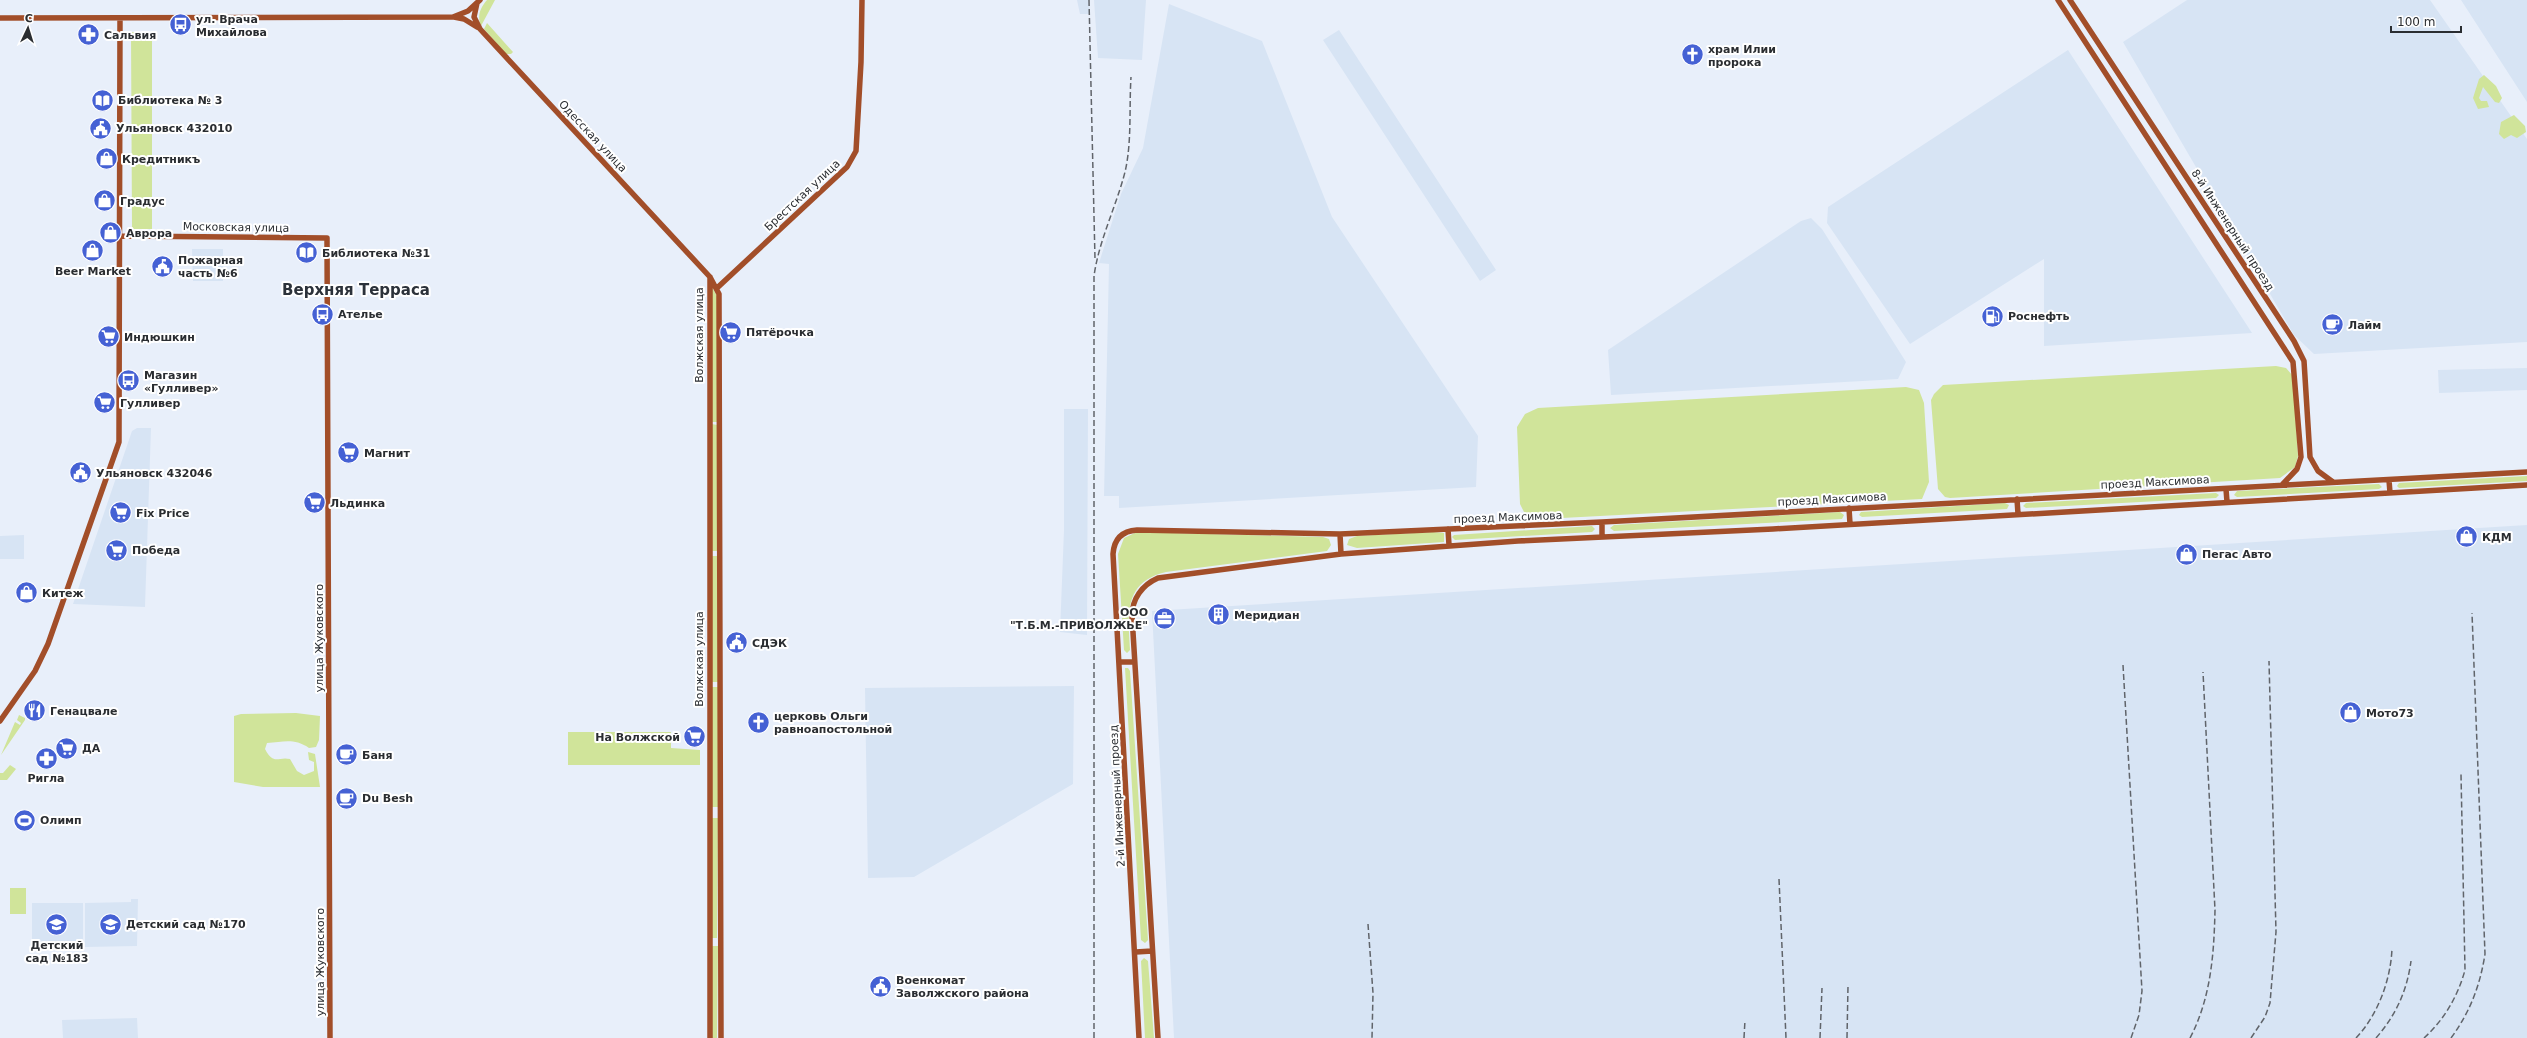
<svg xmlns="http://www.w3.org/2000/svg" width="2527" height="1038" viewBox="0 0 2527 1038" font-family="'DejaVu Sans',sans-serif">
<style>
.built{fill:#d7e4f4}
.green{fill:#d0e49a}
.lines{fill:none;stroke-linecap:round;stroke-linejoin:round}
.secondary{stroke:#a24e29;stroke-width:5.5}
.rail{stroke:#60646a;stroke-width:1.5;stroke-dasharray:6 3;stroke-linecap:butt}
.labels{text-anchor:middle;stroke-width:4;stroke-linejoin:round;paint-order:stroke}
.poi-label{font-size:11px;font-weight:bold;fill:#2a2d31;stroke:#fff;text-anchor:start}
.street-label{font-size:11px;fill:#2a2d31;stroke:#fff}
.district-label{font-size:15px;font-weight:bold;fill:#2c323a;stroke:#fff}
</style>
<rect width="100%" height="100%" fill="#e8effa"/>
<path class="built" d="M1077,0H1089L1090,14H1080Z
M1094,0H1146L1142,60L1098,58Z
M2187,0H2430L2527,139V342L2314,354L2294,335L2123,42Z
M2461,0H2527V102Z
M1169,4L1262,41L1332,217L1478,436L1476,487L1119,508V496H1104L1109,264L1099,263L1121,194L1143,148Z
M1339,30L1496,270L1480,281L1323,40Z
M2068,50L2252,333L2044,346V259L1910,344L1827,223L1828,207Z
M1811,218L1822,229L1906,362L1898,379L1611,395L1608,350L1801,221Z
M192,249H223V281H193Z
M2527,368V390L2439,393L2438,370Z
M1064,409H1088L1087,635L1060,632L1064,530Z
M137,428H151L145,607L73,604L132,431Z
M2527,525V1038H1174L1152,611Z
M24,535V559H0V536Z
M1074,686L1073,784L914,877L868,878L865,688Z
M131,899H138L137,946L85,947V903L131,902Z
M32,903H83V947H32Z
M137,1018L138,1038H63L62,1020Z"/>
<path class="green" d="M487,0H495L481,26C477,16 480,8 487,0Z
M487,23L513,52L511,54H506L484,29Z
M131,32H152V229H132Z
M2484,75L2496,86L2502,98L2499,103L2495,102L2483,87L2479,98L2481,101H2487L2489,107L2478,109L2473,98L2479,79Z
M2514,115L2525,126L2526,132L2517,138L2511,135L2504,139L2499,134L2501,122Z
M711,285L718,298V422H711Z
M2276,366L2286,368L2293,376L2298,456L2295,467L2280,478L1950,498L1945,497L1938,489L1931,400L1934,394L1943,385Z
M1906,387L1919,390L1924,403L1929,482L1922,499L1543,519L1524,512L1520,504L1517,427L1525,414L1538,408Z
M711,424L718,425V551H711Z
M2527,476V481L2399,488L2397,486L2399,483Z
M2379,484L2382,487L2379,489L2237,497L2234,495L2237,491Z
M2216,493L2219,495L2216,498L2026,508L2023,506L2026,503Z
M2005,503L2009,505L2007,509L1862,517L1859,515L1861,512Z
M1840,512L1844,515L1842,519L1614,531L1610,528L1614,525Z
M1592,526L1595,529L1592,532L1455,540L1452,537L1454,535Z
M1137,532L1323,537L1329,539L1331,545L1327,551L1166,572C1123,582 1128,615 1130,650L1127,653L1124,650L1118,554L1124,538Z
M1433,532L1444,533V542L1357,548L1347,545L1349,539L1357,536Z
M711,556H718V682H711Z
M1125,668H1128L1130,671L1148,940L1145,943L1141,940Z
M712,687H718V807H712Z
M296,713L320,716L319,740L316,747L309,748C294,738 284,742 267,743L265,749C274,766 278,756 290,759L297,771L304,775L314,771V762L309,760L308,752L315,754L320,787H263L234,782V716L241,714Z
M19,715L25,718V720L1,755L15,722L20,725L21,723L17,720Z
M568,732H671V748L700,750V765H568Z
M10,765L16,769L7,780H0V773H3Z
M712,818H718L717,938H711Z
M10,888H26V914H10Z
M711,946H718L717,1038H712Z
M1144,958L1148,961L1154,1038H1145L1141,961Z"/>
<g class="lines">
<path class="secondary" d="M2058,0L2293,362L2301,457L2297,469L2282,485
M2070,0L2294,341L2304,361L2310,457L2318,471L2333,482
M477,3L474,17L480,29L710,277L719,294L721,1038
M454,17L464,19L477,27
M0,18L453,17L468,11L480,0
M121,236L327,238L330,1038
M717,288L847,167L856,151L861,62L862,0
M2389,480L2390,493
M2226,489L2227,502
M2017,499L2018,514
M1849,508L1850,524
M1602,522V536
M1448,529L1449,545
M1340,534L1341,554
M1120,662H1134
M0,721L35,671L48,644L119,442L120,18
M1136,952L1152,951
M710,1038V277
M1139,1038L1113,554C1114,539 1122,531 1137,530L1340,534L1602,522L2527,472
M1158,1038L1132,616C1132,599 1142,585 1158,578L1341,554L1518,541L1773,529L2527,485"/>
<path class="rail" d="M1089,0L1095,259
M2123,665L2142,991L2139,1015L2131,1038
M1779,879L1786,1038
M1368,924L1373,993L1372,1038
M1094,1038V276C1099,240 1116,207 1125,172C1132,142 1129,108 1131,77
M1744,1038L1745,1020
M1820,1038L1822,988
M1847,1038L1848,986
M2190,1038C2211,998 2214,954 2215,910L2203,672
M2251,1038L2265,1017L2270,1003L2276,932L2269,661
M2356,1038C2378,1015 2391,979 2392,948
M2376,1038C2396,1015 2407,991 2411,961
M2424,1038C2444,1020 2458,996 2465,970L2461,774
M2451,1038C2470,1012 2480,986 2485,954L2472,613"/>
</g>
<defs>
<symbol id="bus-disc" viewBox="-11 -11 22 22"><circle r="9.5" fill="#4561d4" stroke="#fff"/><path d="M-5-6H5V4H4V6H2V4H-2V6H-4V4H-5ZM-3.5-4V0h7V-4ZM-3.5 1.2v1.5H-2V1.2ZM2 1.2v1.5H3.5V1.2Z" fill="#fff"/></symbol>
<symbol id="pharmacy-disc" viewBox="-11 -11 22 22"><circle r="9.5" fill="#4561d4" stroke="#fff"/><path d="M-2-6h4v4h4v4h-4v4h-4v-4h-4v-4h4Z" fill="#fff"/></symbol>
<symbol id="church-disc" viewBox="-11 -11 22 22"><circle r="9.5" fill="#4561d4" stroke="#fff"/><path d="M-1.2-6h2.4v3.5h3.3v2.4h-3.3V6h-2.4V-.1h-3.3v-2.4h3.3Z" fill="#fff"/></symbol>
<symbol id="library-disc" viewBox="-11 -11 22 22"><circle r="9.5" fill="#4561d4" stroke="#fff"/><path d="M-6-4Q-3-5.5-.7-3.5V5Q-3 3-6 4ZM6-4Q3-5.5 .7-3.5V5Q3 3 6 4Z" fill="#fff"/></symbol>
<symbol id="civic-disc" viewBox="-11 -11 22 22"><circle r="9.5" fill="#4561d4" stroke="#fff"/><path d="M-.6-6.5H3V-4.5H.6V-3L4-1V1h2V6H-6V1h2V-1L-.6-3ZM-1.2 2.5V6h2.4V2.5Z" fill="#fff"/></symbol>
<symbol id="shop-disc" viewBox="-11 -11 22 22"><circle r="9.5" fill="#4561d4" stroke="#fff"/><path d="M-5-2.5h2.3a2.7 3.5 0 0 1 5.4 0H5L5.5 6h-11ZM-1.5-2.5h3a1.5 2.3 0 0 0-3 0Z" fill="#fff"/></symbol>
<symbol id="fuel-disc" viewBox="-11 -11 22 22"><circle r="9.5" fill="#4561d4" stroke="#fff"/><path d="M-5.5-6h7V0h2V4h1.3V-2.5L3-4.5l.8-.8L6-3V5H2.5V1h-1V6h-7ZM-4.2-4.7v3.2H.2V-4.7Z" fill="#fff"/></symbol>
<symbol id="cafe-disc" viewBox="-11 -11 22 22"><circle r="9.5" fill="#4561d4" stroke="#fff"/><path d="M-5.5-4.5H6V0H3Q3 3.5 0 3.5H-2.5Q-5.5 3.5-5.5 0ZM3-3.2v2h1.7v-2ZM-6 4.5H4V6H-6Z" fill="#fff"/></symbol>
<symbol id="supermarket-disc" viewBox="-11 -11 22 22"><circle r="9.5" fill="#4561d4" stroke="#fff"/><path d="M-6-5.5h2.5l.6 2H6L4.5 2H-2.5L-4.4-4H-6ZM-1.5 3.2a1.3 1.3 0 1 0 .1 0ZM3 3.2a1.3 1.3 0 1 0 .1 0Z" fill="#fff"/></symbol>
<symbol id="building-disc" viewBox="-11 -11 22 22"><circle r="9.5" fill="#4561d4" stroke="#fff"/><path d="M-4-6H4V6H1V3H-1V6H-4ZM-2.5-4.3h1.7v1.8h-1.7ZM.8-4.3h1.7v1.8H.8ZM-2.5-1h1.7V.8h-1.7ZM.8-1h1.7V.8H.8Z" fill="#fff"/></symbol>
<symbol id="office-disc" viewBox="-11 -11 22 22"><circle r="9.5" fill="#4561d4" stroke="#fff"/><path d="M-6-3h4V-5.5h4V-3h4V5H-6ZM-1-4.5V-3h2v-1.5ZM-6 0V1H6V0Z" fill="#fff"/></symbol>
<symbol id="restaurant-disc" viewBox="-11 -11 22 22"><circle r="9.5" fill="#4561d4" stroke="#fff"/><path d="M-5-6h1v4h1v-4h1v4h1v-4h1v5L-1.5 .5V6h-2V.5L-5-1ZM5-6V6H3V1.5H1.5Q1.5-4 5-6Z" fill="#fff"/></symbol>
<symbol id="stadium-disc" viewBox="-11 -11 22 22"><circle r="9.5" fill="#4561d4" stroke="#fff"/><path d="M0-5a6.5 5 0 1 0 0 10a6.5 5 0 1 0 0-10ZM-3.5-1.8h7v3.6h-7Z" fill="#fff"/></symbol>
<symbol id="school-disc" viewBox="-11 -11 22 22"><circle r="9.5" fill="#4561d4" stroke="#fff"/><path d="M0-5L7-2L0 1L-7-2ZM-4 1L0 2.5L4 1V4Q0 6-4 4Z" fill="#fff"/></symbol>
</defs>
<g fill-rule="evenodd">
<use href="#bus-disc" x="168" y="12" width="25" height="25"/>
<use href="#pharmacy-disc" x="76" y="22" width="25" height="25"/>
<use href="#church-disc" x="1680" y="42" width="25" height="25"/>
<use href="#library-disc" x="90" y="88" width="25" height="25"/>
<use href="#civic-disc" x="88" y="116" width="25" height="25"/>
<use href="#shop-disc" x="94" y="146" width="25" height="25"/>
<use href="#shop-disc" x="92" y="188" width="25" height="25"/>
<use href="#shop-disc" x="98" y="220" width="25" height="25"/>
<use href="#shop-disc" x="80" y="238" width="25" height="25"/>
<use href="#library-disc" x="294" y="240" width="25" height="25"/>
<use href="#civic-disc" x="150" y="254" width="25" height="25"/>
<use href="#bus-disc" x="310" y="302" width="25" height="25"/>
<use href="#fuel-disc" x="1980" y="304" width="25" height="25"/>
<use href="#cafe-disc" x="2320" y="312" width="25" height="25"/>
<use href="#supermarket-disc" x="718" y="320" width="25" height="25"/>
<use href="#supermarket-disc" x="96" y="324" width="25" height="25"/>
<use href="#bus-disc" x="116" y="368" width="25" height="25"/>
<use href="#supermarket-disc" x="92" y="390" width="25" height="25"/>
<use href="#supermarket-disc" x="336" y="440" width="25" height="25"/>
<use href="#civic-disc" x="68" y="460" width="25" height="25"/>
<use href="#supermarket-disc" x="302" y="490" width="25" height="25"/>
<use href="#supermarket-disc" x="108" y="500" width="25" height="25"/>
<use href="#shop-disc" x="2454" y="524" width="25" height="25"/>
<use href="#supermarket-disc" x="104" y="538" width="25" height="25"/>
<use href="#shop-disc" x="2174" y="542" width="25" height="25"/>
<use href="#shop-disc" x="14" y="580" width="25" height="25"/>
<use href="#building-disc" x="1206" y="602" width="25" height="25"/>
<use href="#office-disc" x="1152" y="606" width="25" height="25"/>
<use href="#civic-disc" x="724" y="630" width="25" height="25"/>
<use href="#restaurant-disc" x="22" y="698" width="25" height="25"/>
<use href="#shop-disc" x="2338" y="700" width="25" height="25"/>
<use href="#church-disc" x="746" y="710" width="25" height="25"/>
<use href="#supermarket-disc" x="682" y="724" width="25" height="25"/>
<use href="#supermarket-disc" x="54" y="736" width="25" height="25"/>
<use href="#cafe-disc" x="334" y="742" width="25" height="25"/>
<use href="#pharmacy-disc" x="34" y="746" width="25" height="25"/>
<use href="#cafe-disc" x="334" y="786" width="25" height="25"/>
<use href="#stadium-disc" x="12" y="808" width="25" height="25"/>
<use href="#school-disc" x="98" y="912" width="25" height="25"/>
<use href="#school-disc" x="44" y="912" width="25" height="25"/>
<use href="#civic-disc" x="868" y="974" width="25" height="25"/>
</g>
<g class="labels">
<g class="poi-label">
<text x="196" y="23">ул. Врача<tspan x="196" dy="13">Михайлова</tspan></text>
<text x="104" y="39">Сальвия</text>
<text x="1708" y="53">храм Илии<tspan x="1708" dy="13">пророка</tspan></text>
<text x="118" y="104">Библиотека № 3</text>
<text x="116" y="132">Ульяновск 432010</text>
<text x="122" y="163">Кредитникъ</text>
<text x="120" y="205">Градус</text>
<text x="126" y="237">Аврора</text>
<text x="322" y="257">Библиотека №31</text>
<text x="178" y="264">Пожарная<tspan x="178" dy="13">часть №6</tspan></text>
<text x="93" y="275" text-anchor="middle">Beer Market</text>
<text x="338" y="318">Ателье</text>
<text x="2008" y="320">Роснефть</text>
<text x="2348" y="329">Лайм</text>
<text x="746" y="336">Пятёрочка</text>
<text x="124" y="341">Индюшкин</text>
<text x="144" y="379">Магазин<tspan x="144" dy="13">«Гулливер»</tspan></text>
<text x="120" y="407">Гулливер</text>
<text x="364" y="457">Магнит</text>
<text x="96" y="477">Ульяновск 432046</text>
<text x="330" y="507">Льдинка</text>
<text x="136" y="517">Fix Price</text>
<text x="2482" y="541">КДМ</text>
<text x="132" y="554">Победа</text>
<text x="2202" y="558">Пегас Авто</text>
<text x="42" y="597">Китеж</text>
<text x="1148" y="616" text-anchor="end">ООО<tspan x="1148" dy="13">"Т.Б.М.-ПРИВОЛЖЬЕ"</tspan></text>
<text x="1234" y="619">Меридиан</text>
<text x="752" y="647">СДЭК</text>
<text x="50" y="715">Генацвале</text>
<text x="2366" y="717">Мото73</text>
<text x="774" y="720">церковь Ольги<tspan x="774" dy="13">равноапостольной</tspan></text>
<text x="680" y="741" text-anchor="end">На Волжской</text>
<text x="82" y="752">ДА</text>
<text x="362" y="759">Баня</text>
<text x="46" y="782" text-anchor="middle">Ригла</text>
<text x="362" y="802">Du Besh</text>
<text x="40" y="824">Олимп</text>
<text x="126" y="928">Детский сад №170</text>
<text x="57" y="949" text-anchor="middle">Детский<tspan x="57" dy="13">сад №183</tspan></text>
<text x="896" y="984">Военкомат<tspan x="896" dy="13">Заволжского района</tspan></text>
</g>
<g class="street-label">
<text transform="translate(593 136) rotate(47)" y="4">Одесская улица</text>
<text transform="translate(802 195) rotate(-43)" y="4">Брестская улица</text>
<text transform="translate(236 227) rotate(1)" y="4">Московская улица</text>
<text transform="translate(2233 230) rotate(57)" y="4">8-й Инженерный проезд</text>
<text transform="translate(699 335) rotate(-90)" y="4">Волжская улица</text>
<text transform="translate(2155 482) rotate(-3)" y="4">проезд Максимова</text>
<text transform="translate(1832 499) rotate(-3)" y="4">проезд Максимова</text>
<text transform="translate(1508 517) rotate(-2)" y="4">проезд Максимова</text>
<text transform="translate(319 638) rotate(-90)" y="4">улица Жуковского</text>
<text transform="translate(699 659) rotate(-90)" y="4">Волжская улица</text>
<text transform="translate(1117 796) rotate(-93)" y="4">2-й Инженерный проезд</text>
<text transform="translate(320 962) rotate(-90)" y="4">улица Жуковского</text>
</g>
<g class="district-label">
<text x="356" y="295">Верхняя Терраса</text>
</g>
</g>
<g transform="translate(28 28) rotate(4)" stroke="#ffffff" stroke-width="3" paint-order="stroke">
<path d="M0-3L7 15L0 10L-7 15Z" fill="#2a2d31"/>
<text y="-6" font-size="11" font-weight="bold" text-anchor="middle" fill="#2a2d31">С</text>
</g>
<path d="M2391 26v6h70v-6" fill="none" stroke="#2a2d31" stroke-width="2"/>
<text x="2397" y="26" font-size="12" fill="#2a2d31" stroke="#ffffff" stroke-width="3" paint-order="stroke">100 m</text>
</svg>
